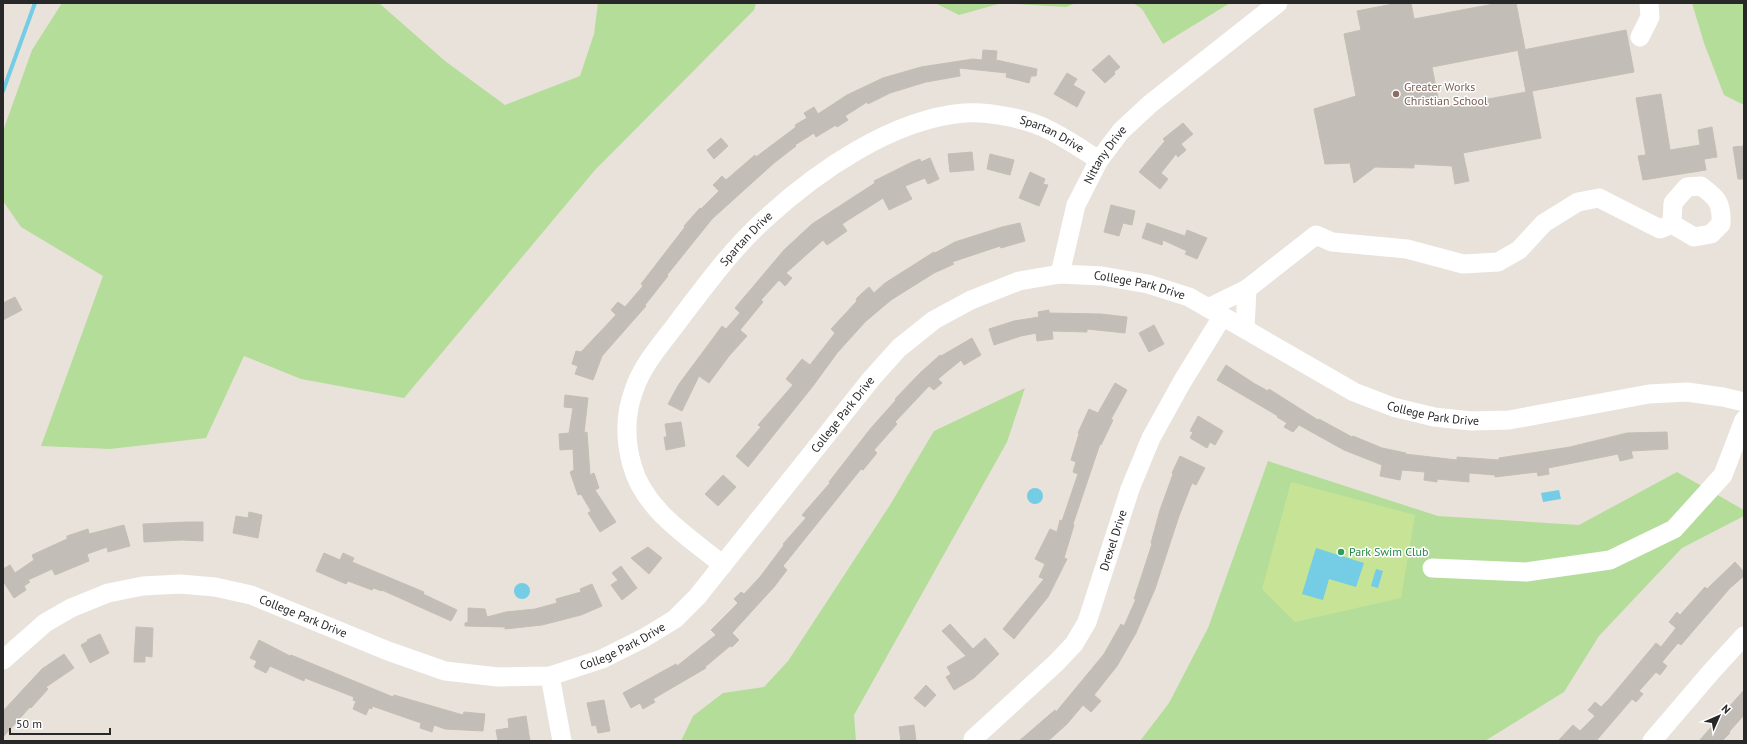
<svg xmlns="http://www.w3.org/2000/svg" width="1747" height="744" viewBox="0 0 1747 744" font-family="'PT Sans',sans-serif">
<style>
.green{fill:#b4dd9a}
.pitch{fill:#c6e396}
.water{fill:#74cce5}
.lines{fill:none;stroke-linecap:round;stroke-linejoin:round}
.stream{stroke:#74cce5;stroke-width:4}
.building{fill:#c2bdb6;stroke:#c4beb4}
.minor{stroke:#fff;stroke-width:19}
.education-dot{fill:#8d6e63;stroke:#fff;stroke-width:1.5}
.leisure-dot{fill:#2e9e5b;stroke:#fff;stroke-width:1.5}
.labels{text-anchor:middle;stroke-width:3;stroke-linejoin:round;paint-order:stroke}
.education-label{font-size:12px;fill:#785e54;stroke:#fff;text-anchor:start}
.street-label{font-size:12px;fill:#282828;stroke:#fff}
.leisure-label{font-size:12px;fill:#27864d;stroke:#fff;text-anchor:start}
</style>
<rect width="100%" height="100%" fill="#e9e2da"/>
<path class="green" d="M62,3H379L445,61L505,105L580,76L594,34L598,3H756L754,10L595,170L404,398L301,379L244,356L206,438L110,449L41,446L103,276L21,227L3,201V131L32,50Z
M935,3H1076L1066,7L1002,3L959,15Z
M1133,3H1230L1163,44L1142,9Z
M1692,3H1744V105L1724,95L1704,43Z
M1025,388L1007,442L854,715L856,741H681L693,716L723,693L764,687L788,661L890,505L934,431Z
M1268,461L1438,516L1579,525L1677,472L1744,510V516L1682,548L1599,636L1564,692L1485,741H1140L1169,703L1208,628Z"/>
<path class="pitch" d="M1291,482L1415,515L1401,598L1295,622L1262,589Z"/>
<path class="water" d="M1027 496a8 8 0 1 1 16 0a8 8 0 1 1-16 0Z
M1559,490L1561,499L1543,502L1541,493Z
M1316,548L1364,563L1356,587L1329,579L1323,600L1302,594Z
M1376,569L1383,571L1378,588L1371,586Z
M514 591a8 8 0 1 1 16 0a8 8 0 1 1-16 0Z"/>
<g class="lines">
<path class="stream" d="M3,91L35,3"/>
</g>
<path class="building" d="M1398,3H1411L1414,19L1499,3H1516L1525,49L1432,67L1440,108L1526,92L1518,51L1626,30L1634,72L1532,91L1541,138L1463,153L1469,181L1455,184L1452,166L1414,164V168L1375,167L1354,183L1350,163L1325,164L1314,109L1356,96L1344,34L1361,30L1357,11Z
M983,50L997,51L996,60L1037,69L1036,76H1031L1029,83L1006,77L1007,73L959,68L960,76L926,82L890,93L868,104L867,102L845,116L848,120L837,127L836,125L816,137L814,133L795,145L796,146L774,163L712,219L667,275L668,276L645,305L646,306L602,356L593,380L575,374L578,366L572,364L576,351L581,352L616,315L611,310L618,302L625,307L643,286L641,284L685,227L684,226L700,208L701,209L719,191L713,185L722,176L726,180L755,155L756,157L796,127L795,125L807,118L804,113L814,107L818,114L847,95L883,78L921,67L973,59L982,60Z
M1109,55L1120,67L1114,72L1115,74L1105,83L1092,70Z
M1067,73L1077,79L1073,85L1085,92L1077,107L1054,94Z
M1661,94L1670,150L1700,145L1698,130L1712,127L1717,157L1704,159L1706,170L1643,180L1638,156L1646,155L1636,98Z
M1183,123L1193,134L1181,144L1186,150L1178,157L1176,154L1161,173L1168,179L1160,189L1139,172L1165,141L1163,139Z
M721,138L728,146L714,159L707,150Z
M1744,146V179H1738L1733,147Z
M972,152L974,170L950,172L948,154Z
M990,154L1014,160L1010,175L987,169Z
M930,158L939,179L928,184L925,178L905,186L912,199L889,210L883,198L842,224L847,231L827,245L823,240L786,273L792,278L785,286L779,280L761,300L763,302L740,330L747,336L729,356L709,383L699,376L682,411L668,404L679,384L714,337L722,326L726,329L740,313L735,308L784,250L812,224L875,183L874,181L912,162L920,159L921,162Z
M1030,172L1045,179L1043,184L1048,185L1039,206L1019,198Z
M1111,205L1135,211L1132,225L1123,223L1119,236L1104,232Z
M1020,223L1025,241L1001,248L1000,246L952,262L954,264L934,273L891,300L865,322L837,353L813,386L748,467L736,456L761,427L758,425L793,385L786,379L802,359L810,365L835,333L831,329L857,301L856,299L860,295L869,287L874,293L885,283L934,252L935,253L955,242L1002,227Z
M1147,223L1185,236L1187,230L1207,238L1197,259L1185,254L1187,251L1163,240L1162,245L1142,238Z
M15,297L22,310L3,320V303Z
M1049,310V313L1101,314L1127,317L1125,333L1087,329V332L1052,331L1053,339L1037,341L1036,333L1021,336L994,345L989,329L1014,321L1039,317L1038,312Z
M1154,325L1164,344L1149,352L1139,333Z
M972,338L981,355L964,365L961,360L938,379L942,383L934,390L929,386L895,422L897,424L874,450L877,453L863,470L861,469L783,566L787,570L774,587L732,633L739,640L732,647L730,646L705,667L706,668L653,699L655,702L643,709L640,703L631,708L623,693L676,664L677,666L716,635L711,630L738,603L734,599L741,592L744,594L760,577L784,545L783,544L806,518L802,515L830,483L829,482L871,428L896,400L895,399L920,373L940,355L941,356Z
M1226,365L1255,384L1268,391L1269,389L1318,420L1319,419L1352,437L1353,436L1382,448L1406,453L1405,454L1457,460V457L1499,460V458L1570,447L1627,433L1667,432L1668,449L1631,451L1633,458L1620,461L1618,454L1548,468L1549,474L1538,476L1537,472L1495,477V475L1469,473V482L1437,479V482L1424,480L1425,472L1402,470L1400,480L1380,476L1382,465L1344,450L1299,425L1293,432L1284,427L1287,423L1277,417L1278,416L1217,380Z
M1115,383L1127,390L1111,419L1113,420L1101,445L1100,444L1073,524L1074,525L1064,558L1067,559L1048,597L1014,639L1003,629L1044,579L1039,577L1045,564L1035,559L1050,529L1057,532L1060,520L1062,521L1078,474L1073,472L1076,462L1071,460L1079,434L1078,433L1089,409L1098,413Z
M565,395L588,398L584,433L587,432L590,475L594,473L599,488L595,490L616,522L600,532L588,513L591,511L581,494L578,495L570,472L574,470L573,449L560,450L559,434L569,433L573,408L564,407Z
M1198,416L1223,431L1215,445L1210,442L1207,448L1190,438L1193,432L1190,431Z
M681,422L685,446L666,450L664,437H667L665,424Z
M1180,456L1205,468L1196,485L1192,483L1179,516L1155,589L1136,633L1117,666L1094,695L1101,701L1091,712L1083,705L1067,724L1048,741H1019L1055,710L1056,712L1104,654L1121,624L1124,626L1136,599H1134L1152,544L1151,543L1160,510L1173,474L1172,473Z
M723,475L736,487L718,506L705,494Z
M249,512L262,515L258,538L233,533L236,516L248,518Z
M186,522H203V541L182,540L144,542L143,524Z
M124,525L130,546L108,552L107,547L87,554L89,561L55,575L52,569L28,580L30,582L24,586L26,590L14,598L3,581V569L10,565L15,573L34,560L32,555L67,539V536L88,529L89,534Z
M648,547L662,558L649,574L631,558Z
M324,553L340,560L343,553L354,558L352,562L424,592L423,594L457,610L451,621L382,590V591L373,588L372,590L348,581L346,584L316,571Z
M1735,562L1744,572V576L1730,588L1681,645L1678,643L1662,662L1667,666L1660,675L1656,672L1639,691L1643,694L1636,702L1632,699L1596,741H1558L1573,725L1580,731L1595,716L1588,710L1595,702L1601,707L1609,699L1656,643L1661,647L1676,628L1669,622L1677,612L1680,615L1705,587L1707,589Z
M621,566L637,588L622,600L611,585L618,580L612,573Z
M592,584L602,606L581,615L542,625L505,629V627L465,626V623L468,622V608L485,609L487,617L506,612L535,609L557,603L556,599L581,592L580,589Z
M950,624L973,649L985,638L999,654L974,678L954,690L946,677L951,674L947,667L966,656L942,631Z
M136,627L153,628L152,657L145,656V662H134Z
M100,634L109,653L90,663L81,645L88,641L87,640Z
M259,640L290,656L291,655L393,697L394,695L463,715L464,712L485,714L483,731L445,729L434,725L432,732L420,728L421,723L372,706V709L369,708L366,715L353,709L356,701L353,700L354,697L305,678L304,681L270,666L266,673L254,667L257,661L250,658Z
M64,654L74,668L46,687L48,689L31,708L30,707L3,737V711L42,669Z
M926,685L936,695L925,707L914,698Z
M1744,690V715L1729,732L1730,733L1722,741H1699Z
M604,700L610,731L598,733L596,725L592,726L587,703Z
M526,716L530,741H498L496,730L509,728L508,719Z
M914,725L916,741H901L899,727Z"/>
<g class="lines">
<g class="minor">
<path d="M1640,37L1650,17L1649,3"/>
<path id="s1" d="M1060,274L1076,205L1099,160L1121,131L1150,104L1278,3"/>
<path d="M1247,289L1316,235L1332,242L1407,249L1463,264L1498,262L1519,250L1544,223L1578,202L1599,198L1660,229L1672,224L1673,203L1687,187L1701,186C1717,198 1722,202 1721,224L1711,234L1694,237L1672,224"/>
<path d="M1208,308L1247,289L1245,329"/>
<path id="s2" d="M723,565C689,537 644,510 632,465C625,440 625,414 634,390C643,363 664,341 680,319C706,285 732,249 764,220C816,172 892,119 964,113C989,111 1029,119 1051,131C1067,139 1083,150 1099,160"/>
<path d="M1432,568L1526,572L1610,560L1674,529L1723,475L1744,420"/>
<path id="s3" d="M3,660L45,623L71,608L108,593L143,586L180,584L215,587L251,595L388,651L445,671L498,677L550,676L602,659L644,638L675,619L697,597L872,378L899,348L934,320L971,300L1019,281L1060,274L1102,276L1148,284L1189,297L1354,392L1393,407L1434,417L1471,421L1509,420L1649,394L1687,392L1723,397L1744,402"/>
<path d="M550,676L562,741"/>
<path id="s4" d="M973,739L1056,663L1074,644L1087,622L1130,489L1151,438L1182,382L1222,317"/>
<path d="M1652,741L1711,672L1744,636"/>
</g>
</g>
<circle class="education-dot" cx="1396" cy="94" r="4"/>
<circle class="leisure-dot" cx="1341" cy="552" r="4"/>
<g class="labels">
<g class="education-label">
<text x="1404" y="91">Greater Works<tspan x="1404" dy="14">Christian School</tspan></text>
</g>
<g class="street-label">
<text dy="4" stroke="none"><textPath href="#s2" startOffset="751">Spartan Drive</textPath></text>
<text dy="4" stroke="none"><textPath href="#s1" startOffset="129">Nittany Drive</textPath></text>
<text dy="4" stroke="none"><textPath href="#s2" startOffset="403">Spartan Drive</textPath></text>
<text dy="4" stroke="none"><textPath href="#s3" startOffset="1335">College Park Drive</textPath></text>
<text dy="4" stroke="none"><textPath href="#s3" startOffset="1659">College Park Drive</textPath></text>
<text dy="4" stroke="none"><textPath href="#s3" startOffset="987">College Park Drive</textPath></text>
<text dy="4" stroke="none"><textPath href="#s4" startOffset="250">Drexel Drive</textPath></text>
<text dy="4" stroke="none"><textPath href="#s3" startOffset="327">College Park Drive</textPath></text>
<text dy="4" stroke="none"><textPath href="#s3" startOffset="663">College Park Drive</textPath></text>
</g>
<g class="leisure-label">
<text x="1349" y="556">Park Swim Club</text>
</g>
</g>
<rect width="1747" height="744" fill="none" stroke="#282828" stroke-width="8"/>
<g transform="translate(1719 716) rotate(45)" stroke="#ffffff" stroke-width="3" paint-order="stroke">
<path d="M0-3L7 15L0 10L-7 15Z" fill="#282828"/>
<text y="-6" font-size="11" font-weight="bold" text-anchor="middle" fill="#282828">N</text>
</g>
<path d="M10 728v6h100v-6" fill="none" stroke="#282828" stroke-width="2"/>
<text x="16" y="728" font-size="12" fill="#282828" stroke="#ffffff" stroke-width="3" paint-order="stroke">50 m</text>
</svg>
